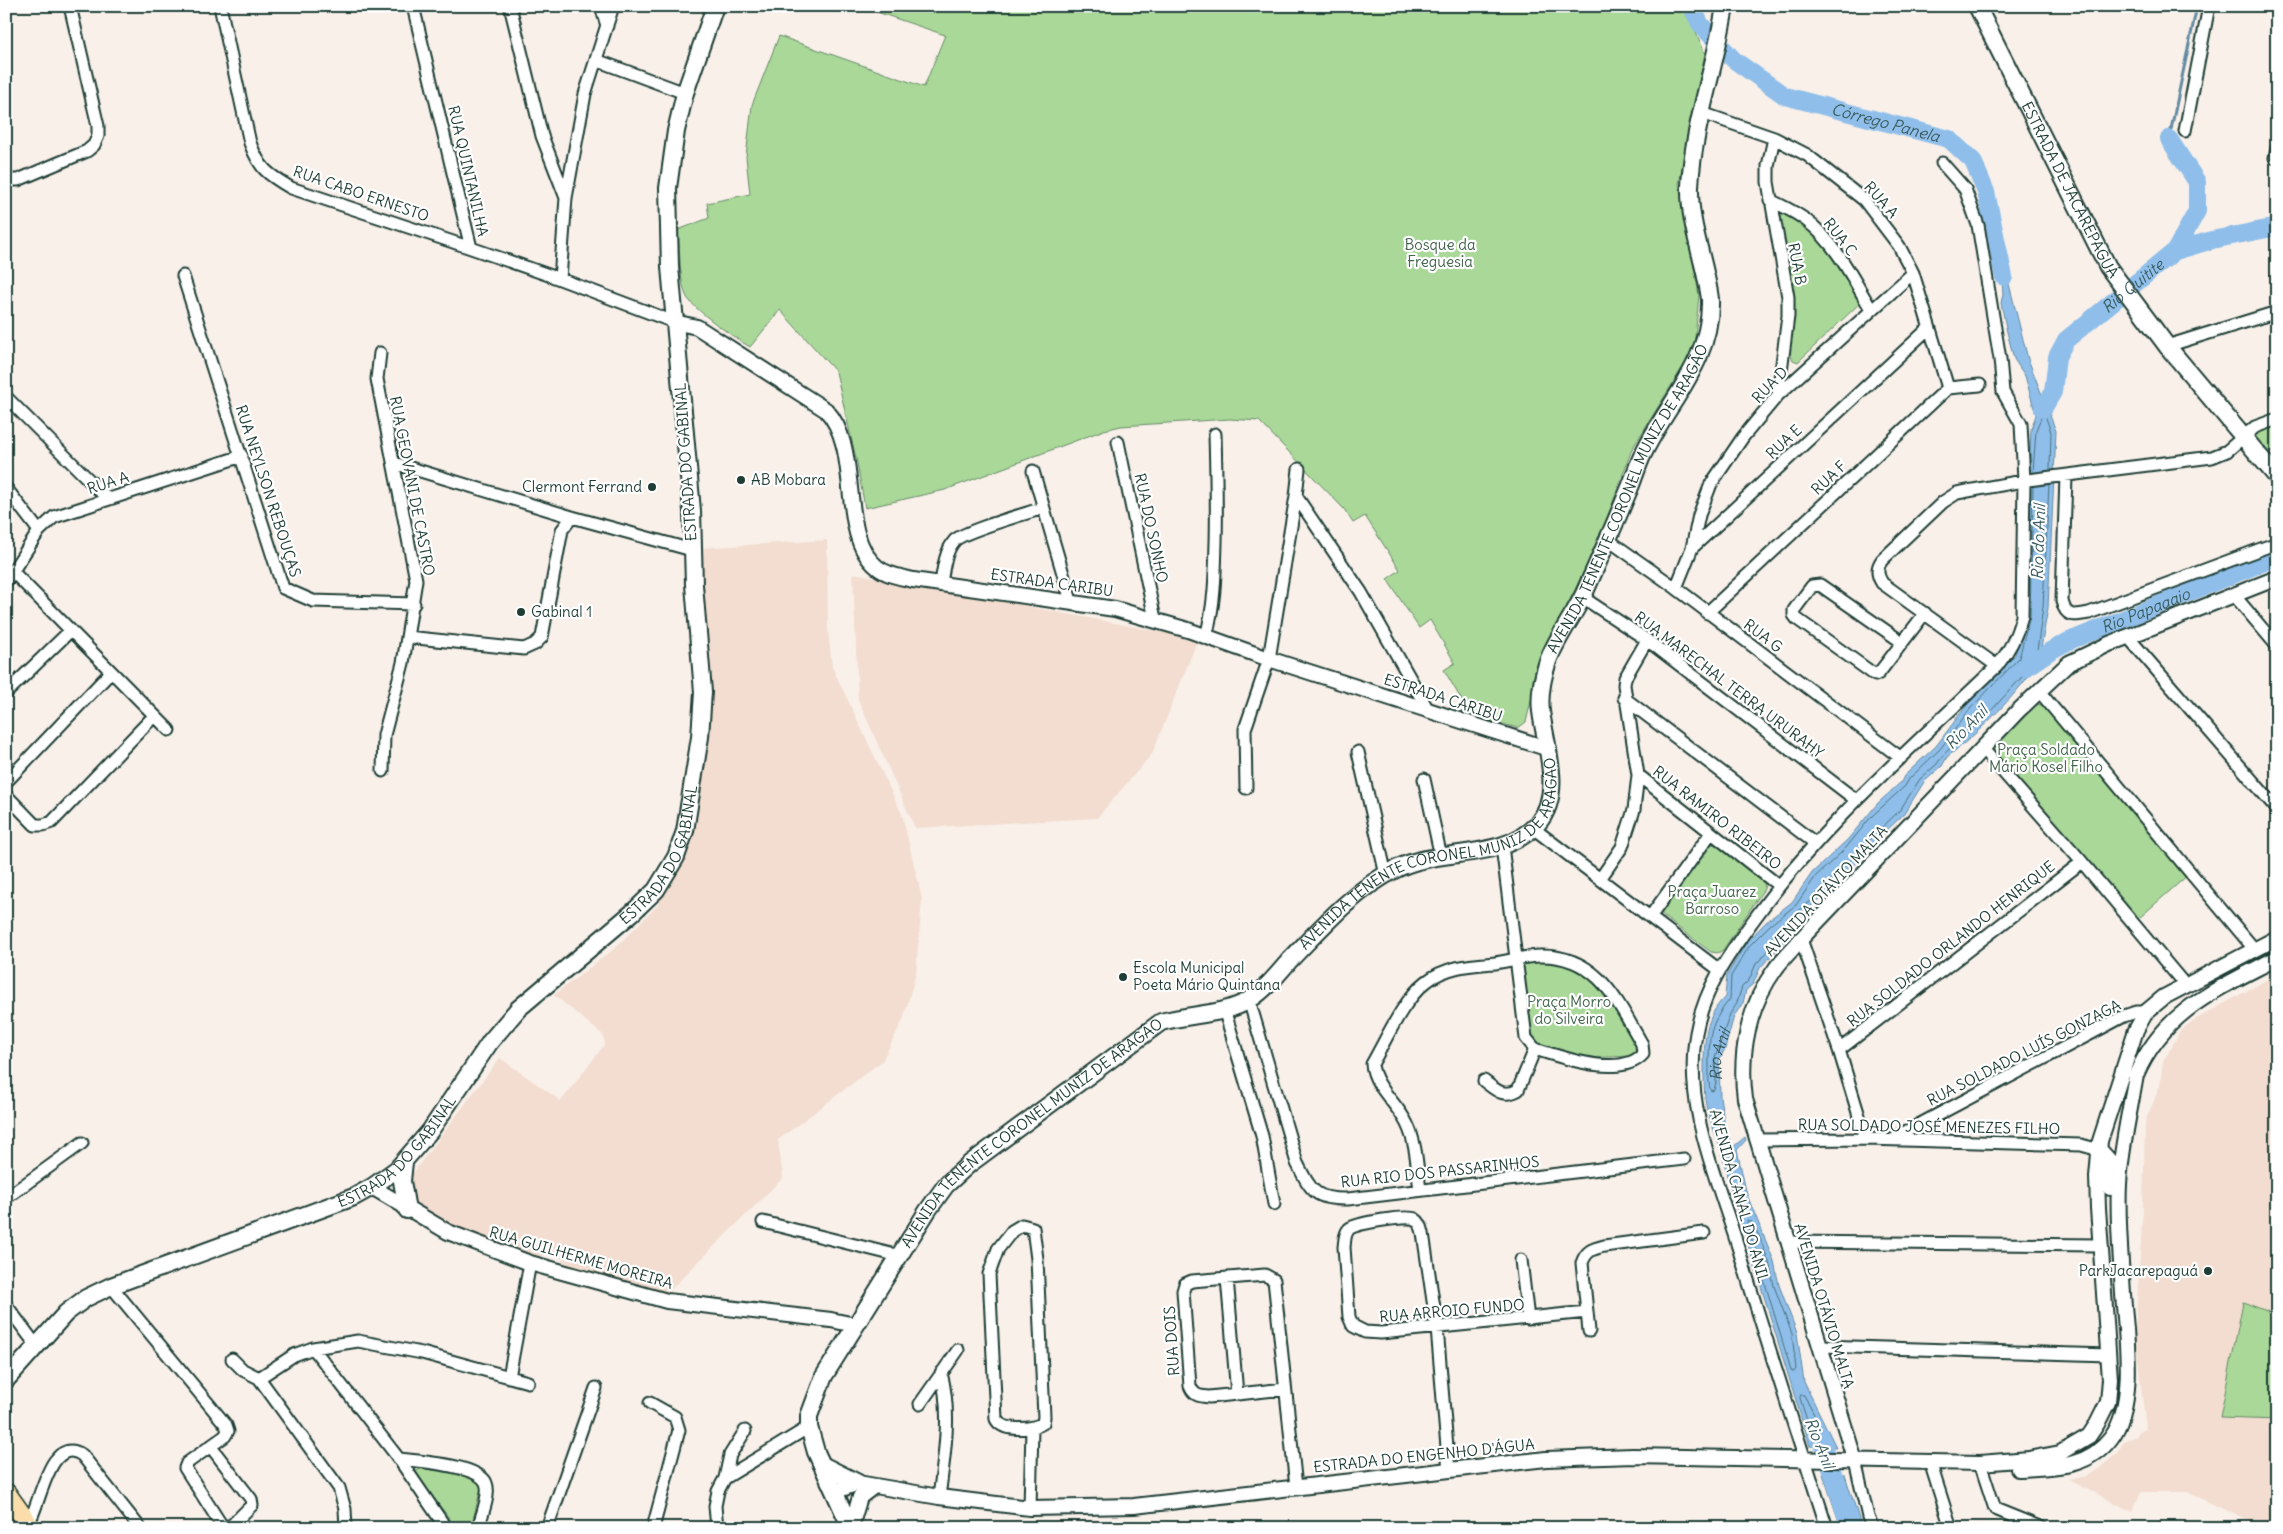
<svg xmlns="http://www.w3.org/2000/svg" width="2283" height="1534" viewBox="0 0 2283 1534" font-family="Delius,sans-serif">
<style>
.built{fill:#f2ddd0}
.green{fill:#a9d898;stroke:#648a66}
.water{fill:#8ebee9;stroke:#628aa1}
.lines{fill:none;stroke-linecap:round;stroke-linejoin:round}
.shore{stroke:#4b717c;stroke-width:1}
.stream{stroke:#628aa1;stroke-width:3}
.river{stroke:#8ebee9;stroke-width:18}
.minor-casing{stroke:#1f3d34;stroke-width:15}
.tertiary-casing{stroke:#1f3d34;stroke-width:18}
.secondary-casing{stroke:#1f3d34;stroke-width:20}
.trunk-casing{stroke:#1f3d34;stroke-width:22}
.minor{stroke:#fff;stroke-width:11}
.tertiary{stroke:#fff;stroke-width:14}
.secondary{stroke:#fff;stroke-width:16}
.trunk{stroke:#fbddab;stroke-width:19}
.poi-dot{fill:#1f3d34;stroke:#fff;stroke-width:2}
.labels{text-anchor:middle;stroke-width:4.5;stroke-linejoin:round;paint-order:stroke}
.street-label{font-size:15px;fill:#1f3d34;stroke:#fff}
.park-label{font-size:15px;fill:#42644d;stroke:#fff}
.poi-label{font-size:15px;fill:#1f3d34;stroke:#fff;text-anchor:start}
.water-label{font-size:16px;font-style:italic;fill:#3b5d61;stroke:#fff}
</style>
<rect width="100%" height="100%" fill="#f9f0ea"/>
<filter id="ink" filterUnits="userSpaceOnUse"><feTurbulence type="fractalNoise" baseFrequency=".02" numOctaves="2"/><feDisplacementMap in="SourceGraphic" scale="10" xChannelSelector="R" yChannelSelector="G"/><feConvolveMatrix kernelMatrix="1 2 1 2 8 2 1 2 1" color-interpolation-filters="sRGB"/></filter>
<g filter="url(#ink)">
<path class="built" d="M827,540L828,630L832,667L902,814L922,899L916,973L903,1020L882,1061L778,1140L783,1178L667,1293L566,1267L559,1254L547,1253L535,1258L461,1232L412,1200L409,1178L500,1058L561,1101L605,1044L603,1035L554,995L614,949L658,905L679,859L710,684L701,548Z
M853,573L1198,639L1152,754L1097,818L915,828L858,699Z
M2277,974V1528H2264L2187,1492H2141L2133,1512L2068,1480L2087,1476L2103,1466L2117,1453L2124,1441L2137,1436L2138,1431L2146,1429L2135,1333L2143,1209L2145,1122L2160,1086L2163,1062L2181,1030L2193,1021Z"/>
<path class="green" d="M859,6H1684L1705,53L1679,184L1699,295L1694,349L1632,449L1600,538L1541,659L1526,722L1518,728L1471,716L1444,670L1455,663L1430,620L1419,628L1387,579L1400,570L1365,516L1353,523L1344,509L1259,421L1230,419L1121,426L1104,430L945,490L865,508L857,463L836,372L780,310L750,347C732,336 701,315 688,299C679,286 680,247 678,230L709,218L707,203L750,194L746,157L752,105L779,36L924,87L945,35Z
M1785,210L1828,245L1861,302L1798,362L1793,360L1790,354L1793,299L1779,214Z
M2277,423V451H2265L2251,438L2260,427Z
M2036,704L2045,706L2188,875L2138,919L1996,753L1994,747L1997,741L2030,705Z
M1711,844H1716L1765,883L1764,889L1723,950L1718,953L1711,952L1664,917L1660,911Z
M1534,959L1573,964L1604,988L1636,1042L1637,1048L1635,1054L1630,1056L1585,1058L1539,1046L1530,1033L1523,966Z
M2243,1302L2277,1315V1420L2220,1418Z
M423,1468L475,1478L480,1482L481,1487L471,1528H457L418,1478L416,1471Z"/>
<path class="water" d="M2000,255L2006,272L2028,359L2056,431L2048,608L2040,654L2044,655C2018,693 1984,729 1947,757L1942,766L1924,782L1904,814L1868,848L1859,860L1845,872L1821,898L1802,914L1781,945L1760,968L1753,984L1746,990L1743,1003L1734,1016L1725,1049L1719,1060L1720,1097L1725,1126L1733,1147L1745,1137L1746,1140L1737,1150L1747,1195L1774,1261L1779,1285L1797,1333L1804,1382L1836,1447L1810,1446L1727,1176C1723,1152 1714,1132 1707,1110C1704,1096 1704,1082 1704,1068C1704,1042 1705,1016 1725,997L1727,975L1746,943L1766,922L1792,902L1812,873L1848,839L1878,803L1901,782L1904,776L1936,746L1966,706L2015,655L2022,632L2031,429L2036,415L2025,376L2014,359L2007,332L2001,303L2003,294Z
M1823,1474L1845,1475L1862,1528H1841Z"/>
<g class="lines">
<g class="shore">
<path d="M2033,472L2036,430L2043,413L2045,415L2051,432L2050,470"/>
<path id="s1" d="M2033,486L2030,616L2019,658L1970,709L1940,749L1909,779L1905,786L1871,817L1845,849L1816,876L1796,905L1770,925L1750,945L1731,976L1730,999C1709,1025 1709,1035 1709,1068C1709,1075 1708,1084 1711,1091L1714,1090L1716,1082L1715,1058L1730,1014L1736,1005L1742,987L1749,980L1756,964L1778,941L1799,911L1818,895L1841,868L1856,856L1865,844L1900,810L1920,779L1937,764L1944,754L1990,712L2031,667L2036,658L2043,607L2049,484"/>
<path d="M1748,1220L1751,1221L1759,1236L1769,1262L1774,1286L1792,1334L1796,1369L1794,1372L1791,1370L1747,1223Z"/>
<path d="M1801,1395H1804L1826,1438L1825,1441L1813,1440L1800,1398Z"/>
<path d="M1845,1528L1831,1482L1833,1479L1842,1481L1856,1528"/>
</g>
<path class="stream" d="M2169,139L2197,6"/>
<g class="river">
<path id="s2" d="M1691,6L1701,25L1734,60L1785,96L1949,139L1973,161L1986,192L2004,277"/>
<path d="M2169,139L2197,182V211L2175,251"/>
<path id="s3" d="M2043,409L2053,392L2057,357L2066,340L2175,251L2212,240L2277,227"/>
<path id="s4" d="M2025,668L2050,651L2069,641L2277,557"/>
<path d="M1814,1424L1824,1446L1850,1528"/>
</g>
<defs>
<path id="minor" d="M220,6L250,143C260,169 267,174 291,188L471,248
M413,6L471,248L560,279L674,322
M510,6L542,136L566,198
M601,6L607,26
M596,60L685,93
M1702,113L1774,138L1807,155L1864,200L1899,246L1913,273L1948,388
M2185,131L2209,6
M1774,138L1768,166V182L1788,297V316L1778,395
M2275,158L2277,149
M6,180H18L87,151L94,145L98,136V126L70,6
M1770,200C1782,206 1796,212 1807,221C1836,243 1853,279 1871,309
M183,276L283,588L313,601L414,604
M560,279L566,198L585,94L613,6
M2167,346L2277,312
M380,353L377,379L416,580L403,663L384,735L383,771
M6,397L108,499
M1118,442L1155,619
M394,463L572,517L692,550
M1033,471L1071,601
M2066,476L2062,601C2066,618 2074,616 2089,613L2277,543
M6,488L39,531
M1296,496L1361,592L1428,710
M1607,539L1676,588L1901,758
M1692,548L1699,515L1711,484L1743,437L1778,395L1913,273
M13,572L169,730
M6,581L39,531L54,517L242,456
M941,584C943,570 945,551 955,540C967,530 1025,514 1043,508
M1676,588L1692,548L1929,328
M2234,595L2277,646
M1582,597L1647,640L1856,800
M1707,613L1948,388L1980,385
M407,637L524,649L535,644L542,637L562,530L572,517
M1206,637C1215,603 1215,576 1216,542C1217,506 1216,470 1215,434
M2128,637L2277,809
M1902,642L1820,585L1812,586L1794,610V615L1797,619L1875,675L1879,673L1925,613
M1997,666L1882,583C1877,575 1876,568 1882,560L1943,502L1957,493L2028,480L2212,457L2227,451L2255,427L2277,419
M2039,691L2255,950
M6,693L70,631
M1624,698L1815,843
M1982,748L2082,862L2185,985
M1358,752L1386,875
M1638,775L1778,885
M1424,779L1441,857
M6,782L111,672
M1246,788L1245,729L1269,659L1296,496L1299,469
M6,795L35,825H43L52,822L154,716
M1533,828L1718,969
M1600,879L1622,847L1634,810L1638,775L1624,685L1625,678L1647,640
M1650,917L1711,833
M1801,939L1839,1050L1866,1139
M1249,1000L1297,1163C1311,1191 1315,1200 1348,1199L1684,1159
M1224,1009L1262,1136L1274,1204
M1839,1050L2082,862
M1484,1081C1496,1090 1503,1098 1518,1090L1535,1049
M1892,1139L2124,1016L2136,1012H2146
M1756,1140L1866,1139L2081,1145L2100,1150
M1420,1190C1417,1169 1417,1144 1407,1124C1398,1104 1374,1087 1372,1064C1387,1038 1403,1000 1426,982C1446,966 1471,965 1495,963C1509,961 1525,956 1540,956C1598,955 1617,1001 1642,1044L1643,1054C1621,1079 1561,1057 1535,1049L1526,1038L1502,846
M6,1198L82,1143
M763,1222L899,1256
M1022,1225L1033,1228L1037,1259L1044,1417L1043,1423C1032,1430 1002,1432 996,1419L989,1274L998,1249L1012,1231Z
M1788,1242L2100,1245
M1521,1260L1528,1319
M1227,1278L1237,1394
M111,1286L226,1425L228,1431L225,1436L187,1463L185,1468L222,1526H231L252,1505L251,1499L211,1447
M6,1305L36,1345
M1589,1331L1582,1263C1586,1251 1592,1249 1604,1246L1704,1233
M1820,1346L2109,1355
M313,1348L399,1459L446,1528
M232,1359L243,1370L259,1378L339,1488L345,1509L346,1528
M509,1377L530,1263
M259,1378L294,1355L313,1348L358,1341L422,1353L528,1382
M1285,1389L1209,1397C1199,1396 1194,1396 1190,1386L1183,1291L1185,1284L1192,1281L1265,1275L1274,1280L1296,1487
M650,1403L675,1417L679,1430L653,1528
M920,1404L958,1350
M399,1459C417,1461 479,1465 486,1483C491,1494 481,1517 478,1528
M1855,1461L1868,1517L1873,1528
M1930,1462L1951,1528
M1980,1463L1995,1509L2042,1528
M1449,1471L1437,1328L1423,1233C1422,1228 1420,1222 1415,1219C1407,1215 1356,1223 1349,1229C1344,1234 1345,1241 1344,1247L1349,1317L1353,1326L1365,1332L1381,1333L1587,1312
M725,1478L809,1427
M939,1497C944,1457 952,1413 941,1373
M1030,1508L1032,1428
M28,1524C41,1504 49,1434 82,1455L140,1528
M547,1528L596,1388
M717,1528L715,1506L718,1491L725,1478L730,1455L745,1431
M1827,1528C1797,1434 1766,1341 1738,1247C1717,1179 1683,1105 1696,1033C1704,989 1727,957 1752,922C1821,825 1912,748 1997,666C2010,650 2017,636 2022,616L2024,480L2021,424L2003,392L2000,359L1978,225L1965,189L1942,163"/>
<path id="tertiary" d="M674,322L697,327L826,410C863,449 837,535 877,567C886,575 901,577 913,580L1115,609L1188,630L1269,659L1549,749
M2100,1150L2109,1160L2110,1188
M372,1187L448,1232L530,1263L667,1301L831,1320L855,1325
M1855,1461L1745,1099C1739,1054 1748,1006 1776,968C1783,958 1793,949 1801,939L2018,711L2069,663L2109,644L2277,578
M2018,1469C2052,1467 2088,1469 2111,1438C2137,1404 2126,1335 2123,1294C2121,1257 2117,1221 2119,1184C2121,1148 2130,1111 2136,1075C2164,1010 2218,989 2277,958
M834,1492L858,1483L939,1497L1030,1508L1134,1506L1546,1459L1633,1456L1980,1463L2029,1459L2060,1453L2089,1436L2097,1424L2108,1402L2110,1379L2098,1208L2097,1177L2100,1141L2136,1030L2146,1012L2164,997L2277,938
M851,1527L860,1497L873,1487"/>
<g id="secondary">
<path id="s5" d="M1977,6L2108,267L2167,346L2277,477"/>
<path d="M404,1162L402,1181L407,1210"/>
<path id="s6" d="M6,1380L66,1313L86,1298L111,1286L354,1197L372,1187L397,1169L430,1131L490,1042L518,1009L632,913L656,890L676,857L685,831L700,737L703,692L694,585L692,511L670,267L668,188L676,131L685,93L715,6"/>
<path d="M822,1465L858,1483"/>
<path id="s7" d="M851,1528L816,1452L809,1427V1416L824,1376L928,1210L946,1185L968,1165L1161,1022C1188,1014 1226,1015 1249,1000C1265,990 1277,975 1289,961C1321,928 1354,890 1396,869C1439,847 1504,862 1538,823C1564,793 1545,745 1541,711C1539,695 1543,676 1548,661C1557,637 1573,617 1584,594C1599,560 1614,526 1628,492C1634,479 1637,466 1643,454C1668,401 1712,362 1710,299C1705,261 1689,225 1690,186C1693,125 1716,66 1725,6"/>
</g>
<path id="trunk" d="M6,1493L31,1528"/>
</defs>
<use href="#minor" class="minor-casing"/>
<use href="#tertiary" class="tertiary-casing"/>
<use href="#secondary" class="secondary-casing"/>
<use href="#trunk" class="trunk-casing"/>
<use href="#minor" class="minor"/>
<use href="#tertiary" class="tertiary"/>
<use href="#secondary" class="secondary"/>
<use href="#trunk" class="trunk"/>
</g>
</g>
<g class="poi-dot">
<circle cx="741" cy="480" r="5"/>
<circle cx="652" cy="487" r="5"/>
<circle cx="521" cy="612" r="5"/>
<circle cx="1123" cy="977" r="5"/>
<circle cx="2208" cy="1271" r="5"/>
</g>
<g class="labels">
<g class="street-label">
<text transform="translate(468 171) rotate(77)" y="5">RUA QUINTANILHA</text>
<text dy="5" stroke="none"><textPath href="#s5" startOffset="206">ESTRADA DE JACAREPAGUÁ</textPath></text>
<text transform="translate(361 194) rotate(19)" y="5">RUA CABO ERNESTO</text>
<text transform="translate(1881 200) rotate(49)" y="5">RUA A</text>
<text transform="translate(1840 237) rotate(52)" y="5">RUA C</text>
<text transform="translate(1797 264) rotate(79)" y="5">RUA B</text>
<text transform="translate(1770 385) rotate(-46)" y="5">RUA D</text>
<text transform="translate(1784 442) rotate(-43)" y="5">RUA E</text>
<text transform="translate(686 462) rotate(-94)" y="5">ESTRADA DO GABINAL</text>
<text transform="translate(1829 478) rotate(-43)" y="5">RUA F</text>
<text transform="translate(108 483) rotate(-18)" y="5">RUA A</text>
<text transform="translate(412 486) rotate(79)" y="5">RUA GEOVANI DE CASTRO</text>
<text transform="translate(268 491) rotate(72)" y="5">RUA NEYLSON REBOUÇAS</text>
<text dy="5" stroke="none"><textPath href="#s7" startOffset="1449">AVENIDA TENENTE CORONEL MUNIZ DE ARAGÃO</textPath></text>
<text transform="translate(1151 528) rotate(78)" y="5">RUA DO SONHO</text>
<text transform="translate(1052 583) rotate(8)" y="5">ESTRADA CARIBU</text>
<text transform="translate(1763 636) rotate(37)" y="5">RUA G</text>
<text transform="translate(1729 685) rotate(37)" y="5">RUA MARECHAL TERRA URURAHY</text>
<text transform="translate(1443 698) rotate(18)" y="5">ESTRADA CARIBU</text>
<text transform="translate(1717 818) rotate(38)" y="5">RUA RAMIRO RIBEIRO</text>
<text dy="5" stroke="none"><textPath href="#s7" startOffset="998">AVENIDA TENENTE CORONEL MUNIZ DE ARAGÃO</textPath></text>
<text dy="5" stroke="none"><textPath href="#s6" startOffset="869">ESTRADA DO GABINAL</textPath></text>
<text transform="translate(1826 891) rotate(-47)" y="5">AVENIDA OTÁVIO MALTA</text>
<text transform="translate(1951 944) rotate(-38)" y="5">RUA SOLDADO ORLANDO HENRIQUE</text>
<text transform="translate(2024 1053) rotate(-27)" y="5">RUA SOLDADO LUÍS GONZAGA</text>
<text transform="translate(1929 1127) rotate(1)" y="5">RUA SOLDADO JOSÉ MENEZES FILHO</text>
<text dy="5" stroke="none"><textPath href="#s7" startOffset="488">AVENIDA TENENTE CORONEL MUNIZ DE ARAGÃO</textPath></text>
<text dy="5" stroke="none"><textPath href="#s6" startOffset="464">ESTRADA DO GABINAL</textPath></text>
<text transform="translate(1440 1172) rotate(-6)" y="5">RUA RIO DOS PASSARINHOS</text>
<text transform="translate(1739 1196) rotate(74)" y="5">AVENIDA CANAL DO ANIL</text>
<text transform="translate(581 1258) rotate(16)" y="5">RUA GUILHERME MOREIRA</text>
<text transform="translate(1824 1306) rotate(73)" y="5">AVENIDA OTÁVIO MALTA</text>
<text transform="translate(1452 1311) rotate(-5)" y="5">RUA ARROIO FUNDO</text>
<text transform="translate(1172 1341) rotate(-94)" y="5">RUA DOIS</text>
<text transform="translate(1424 1456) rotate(-6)" y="5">ESTRADA DO ENGENHO D'ÁGUA</text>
</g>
<g class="park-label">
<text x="1440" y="250">Bosque da<tspan x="1440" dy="17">Freguesia</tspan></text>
<text x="2046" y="755">Praça Soldado<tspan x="2046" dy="17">Mário Kosel Filho</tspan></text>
<text x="1712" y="897">Praça Juarez<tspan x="1712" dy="17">Barroso</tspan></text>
<text x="1569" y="1007">Praça Morro<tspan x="1569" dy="17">do Silveira</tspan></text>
</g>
<g class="poi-label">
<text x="751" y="485">AB Mobara</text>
<text x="642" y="492" text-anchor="end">Clermont Ferrand</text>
<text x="531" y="617">Gabinal 1</text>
<text x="1133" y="973">Escola Municipal<tspan x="1133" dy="17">Poeta Mário Quintana</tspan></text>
<text x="2198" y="1276" text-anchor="end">ParkJacarepaguá</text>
</g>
<g class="water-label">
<text dy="6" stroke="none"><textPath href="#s2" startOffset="236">Córrego Panela</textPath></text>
<text dy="6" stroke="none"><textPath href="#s3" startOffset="160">Rio Quitite</textPath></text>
<text transform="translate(2038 542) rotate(-88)" y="6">Rio do Anil</text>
<text dy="6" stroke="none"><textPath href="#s4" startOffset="134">Rio Papagaio</textPath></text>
<text transform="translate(1966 727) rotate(-46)" y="6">Rio Anil</text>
<text dy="6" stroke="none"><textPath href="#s1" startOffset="765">Rio Anil</textPath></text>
<text transform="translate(1820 1443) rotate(68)" y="6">Rio Anil</text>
</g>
</g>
<rect width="2283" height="1534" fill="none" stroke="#fff" stroke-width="25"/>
<rect x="12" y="12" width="2258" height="1509" fill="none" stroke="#1f3d34" stroke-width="2" filter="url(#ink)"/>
</svg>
